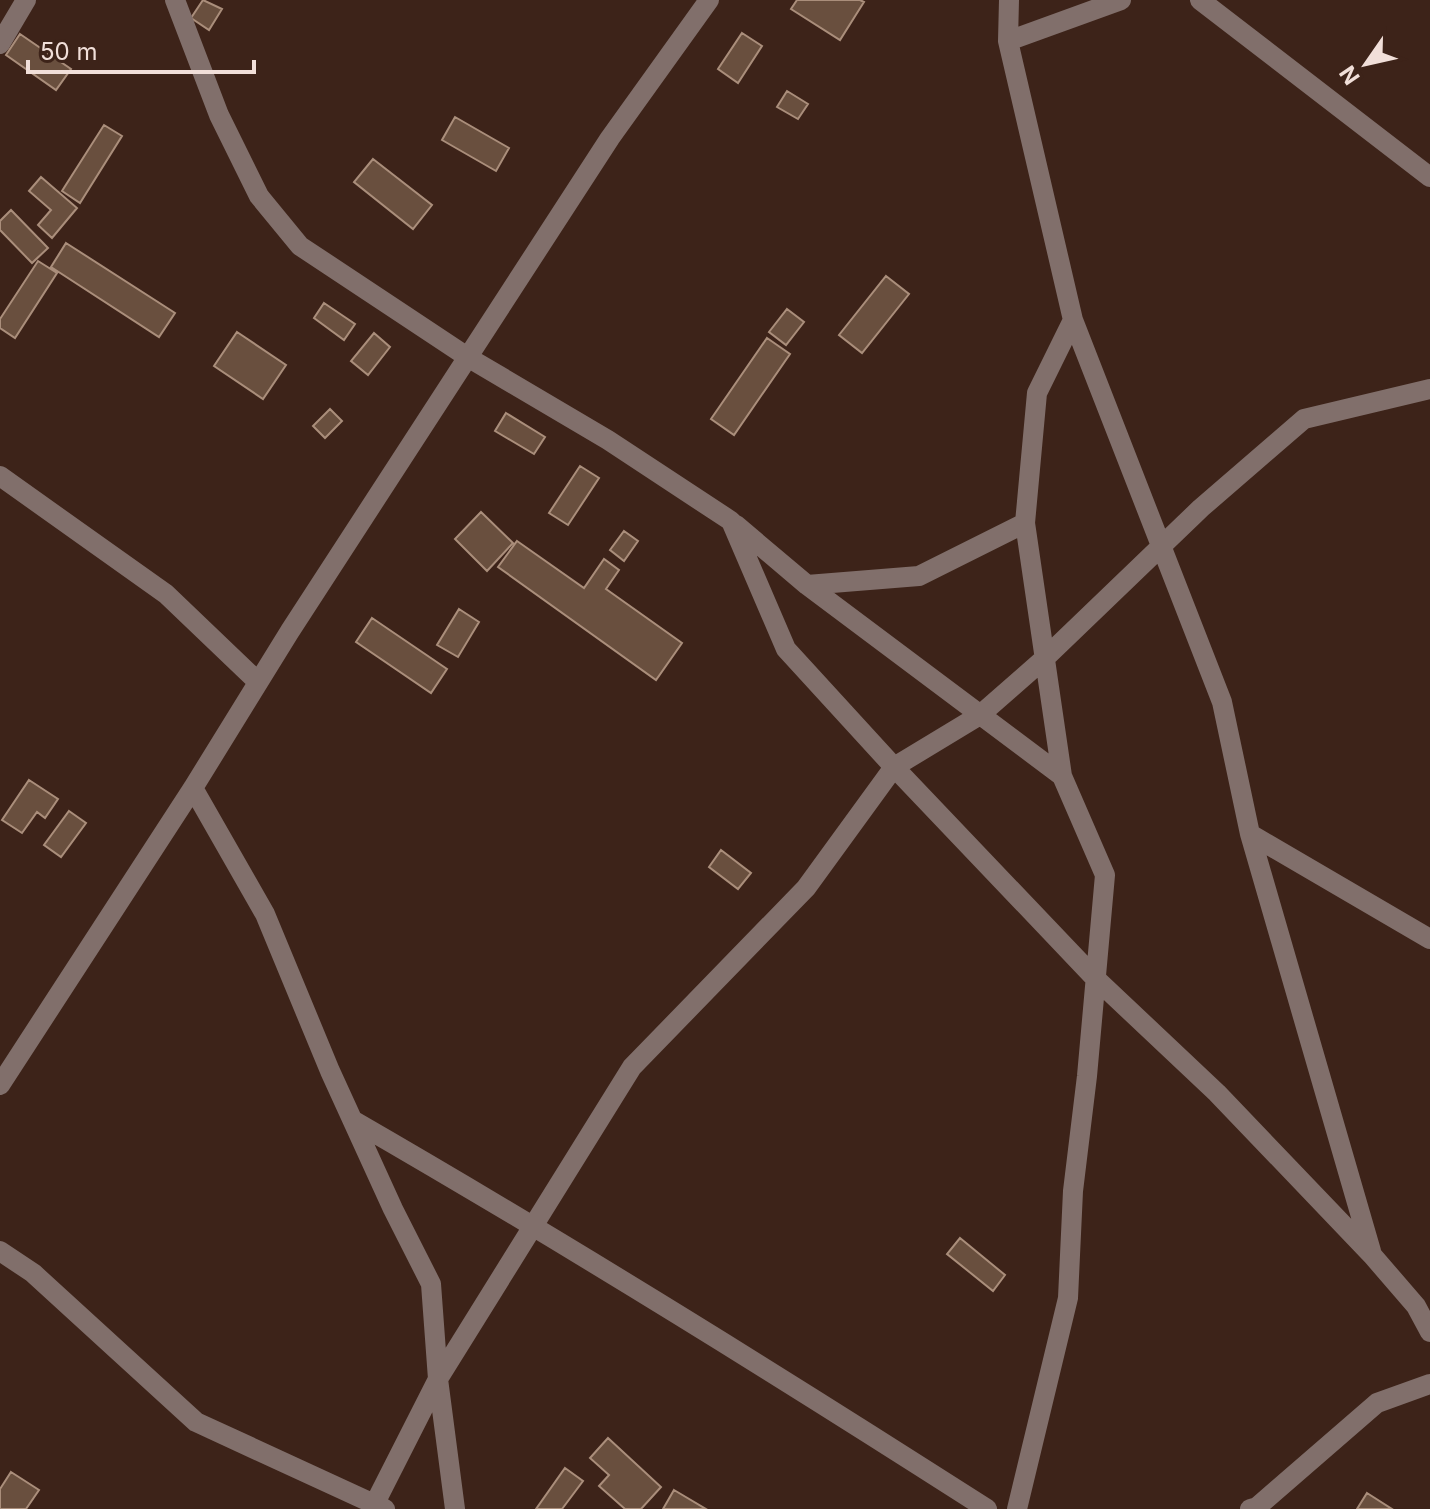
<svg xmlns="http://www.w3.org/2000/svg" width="1430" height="1509" viewBox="0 0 1430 1509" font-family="Inter,sans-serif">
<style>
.building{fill:#694f3e;stroke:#aa8e7b;stroke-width:2}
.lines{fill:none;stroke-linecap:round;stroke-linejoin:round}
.minor{stroke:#816f6b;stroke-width:20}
</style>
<rect width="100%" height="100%" fill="#3d2319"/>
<path class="building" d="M203,0L222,9L209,30L191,18Z
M797,0H860L864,2L840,40L791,9Z
M742,33L762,46L738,83L718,69Z
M20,34L71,69L56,90L6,55Z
M787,91L808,104L798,119L777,107Z
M455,117L509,148L496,171L442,140Z
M104,125L122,136L80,203L62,191Z
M373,159L432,205L413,229L354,182Z
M41,177L77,208L52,238L38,225L51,210L29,191Z
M11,210L48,248L32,263L0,230V221Z
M66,243L175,313L159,337L51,267Z
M38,261L57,273L15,338L0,328V319Z
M886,276L909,294L862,353L839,335Z
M324,303L355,324L344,340L314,318Z
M787,309L804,322L786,345L769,332Z
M237,332L286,365L263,399L214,366Z
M374,333L390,347L368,375L351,361Z
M767,338L790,354L734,435L711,419Z
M330,409L342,421L325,438L313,426Z
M506,413L545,437L534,454L495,431Z
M580,466L599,478L568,525L549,513Z
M481,512L513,543L487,571L455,539Z
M624,531L638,541L624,561L610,550Z
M517,541L584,588L604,559L619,570L606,589L682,643L656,680L498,567Z
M459,609L479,622L458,657L437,645Z
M372,618L447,669L431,693L356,642Z
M29,780L58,799L45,818L37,812L22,833L2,820Z
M69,811L86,823L61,857L44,845Z
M721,850L751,873L738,889L709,867Z
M960,1238L1005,1275L993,1291L947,1254Z
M608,1438L661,1487L641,1509H625L599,1486L609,1475L590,1458Z
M565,1468L583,1481L562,1509H536Z
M11,1472L39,1490L26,1509H0V1489Z
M674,1490L706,1509H663Z
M1367,1493L1392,1509H1357Z"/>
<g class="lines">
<path class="minor" d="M175,0L219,115L259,196L300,246L469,358L608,440L731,521L786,649L894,767L1094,977L1217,1093L1372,1255L1416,1306L1430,1332
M1009,0L1008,41L1073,320L1222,702L1250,834L1371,1251
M1200,0L1430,177
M1008,41L1121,0
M0,44L26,0
M0,476L166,594L258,682
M736,525L807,585L1062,776
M807,585L919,576L1025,523
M193,788L265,914L330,1071L393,1209L431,1284L438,1379L455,1509
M1250,834L1430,939
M0,1085L193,788L290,631L610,138L709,0
M354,1121C569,1245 778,1375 987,1509
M0,1251L33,1273L196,1422L385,1509
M372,1509L438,1379L632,1067L806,888L894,767L980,715L1045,658L1201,508L1304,419L1430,389
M1017,1509L1068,1298L1073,1191L1087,1076L1105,875L1062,776L1025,523L1037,393L1073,320
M1250,1509L1257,1507L1377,1403L1430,1384"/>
</g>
<g transform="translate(1366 64) rotate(236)" stroke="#3d2319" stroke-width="6" paint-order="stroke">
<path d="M0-6L14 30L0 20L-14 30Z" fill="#f1dfd9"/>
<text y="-12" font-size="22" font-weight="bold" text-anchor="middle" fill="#f1dfd9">N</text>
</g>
<path d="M28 60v12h226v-12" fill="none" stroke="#f1dfd9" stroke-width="4"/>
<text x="40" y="60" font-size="24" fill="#f1dfd9" stroke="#3d2319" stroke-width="6" paint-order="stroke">50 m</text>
</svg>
